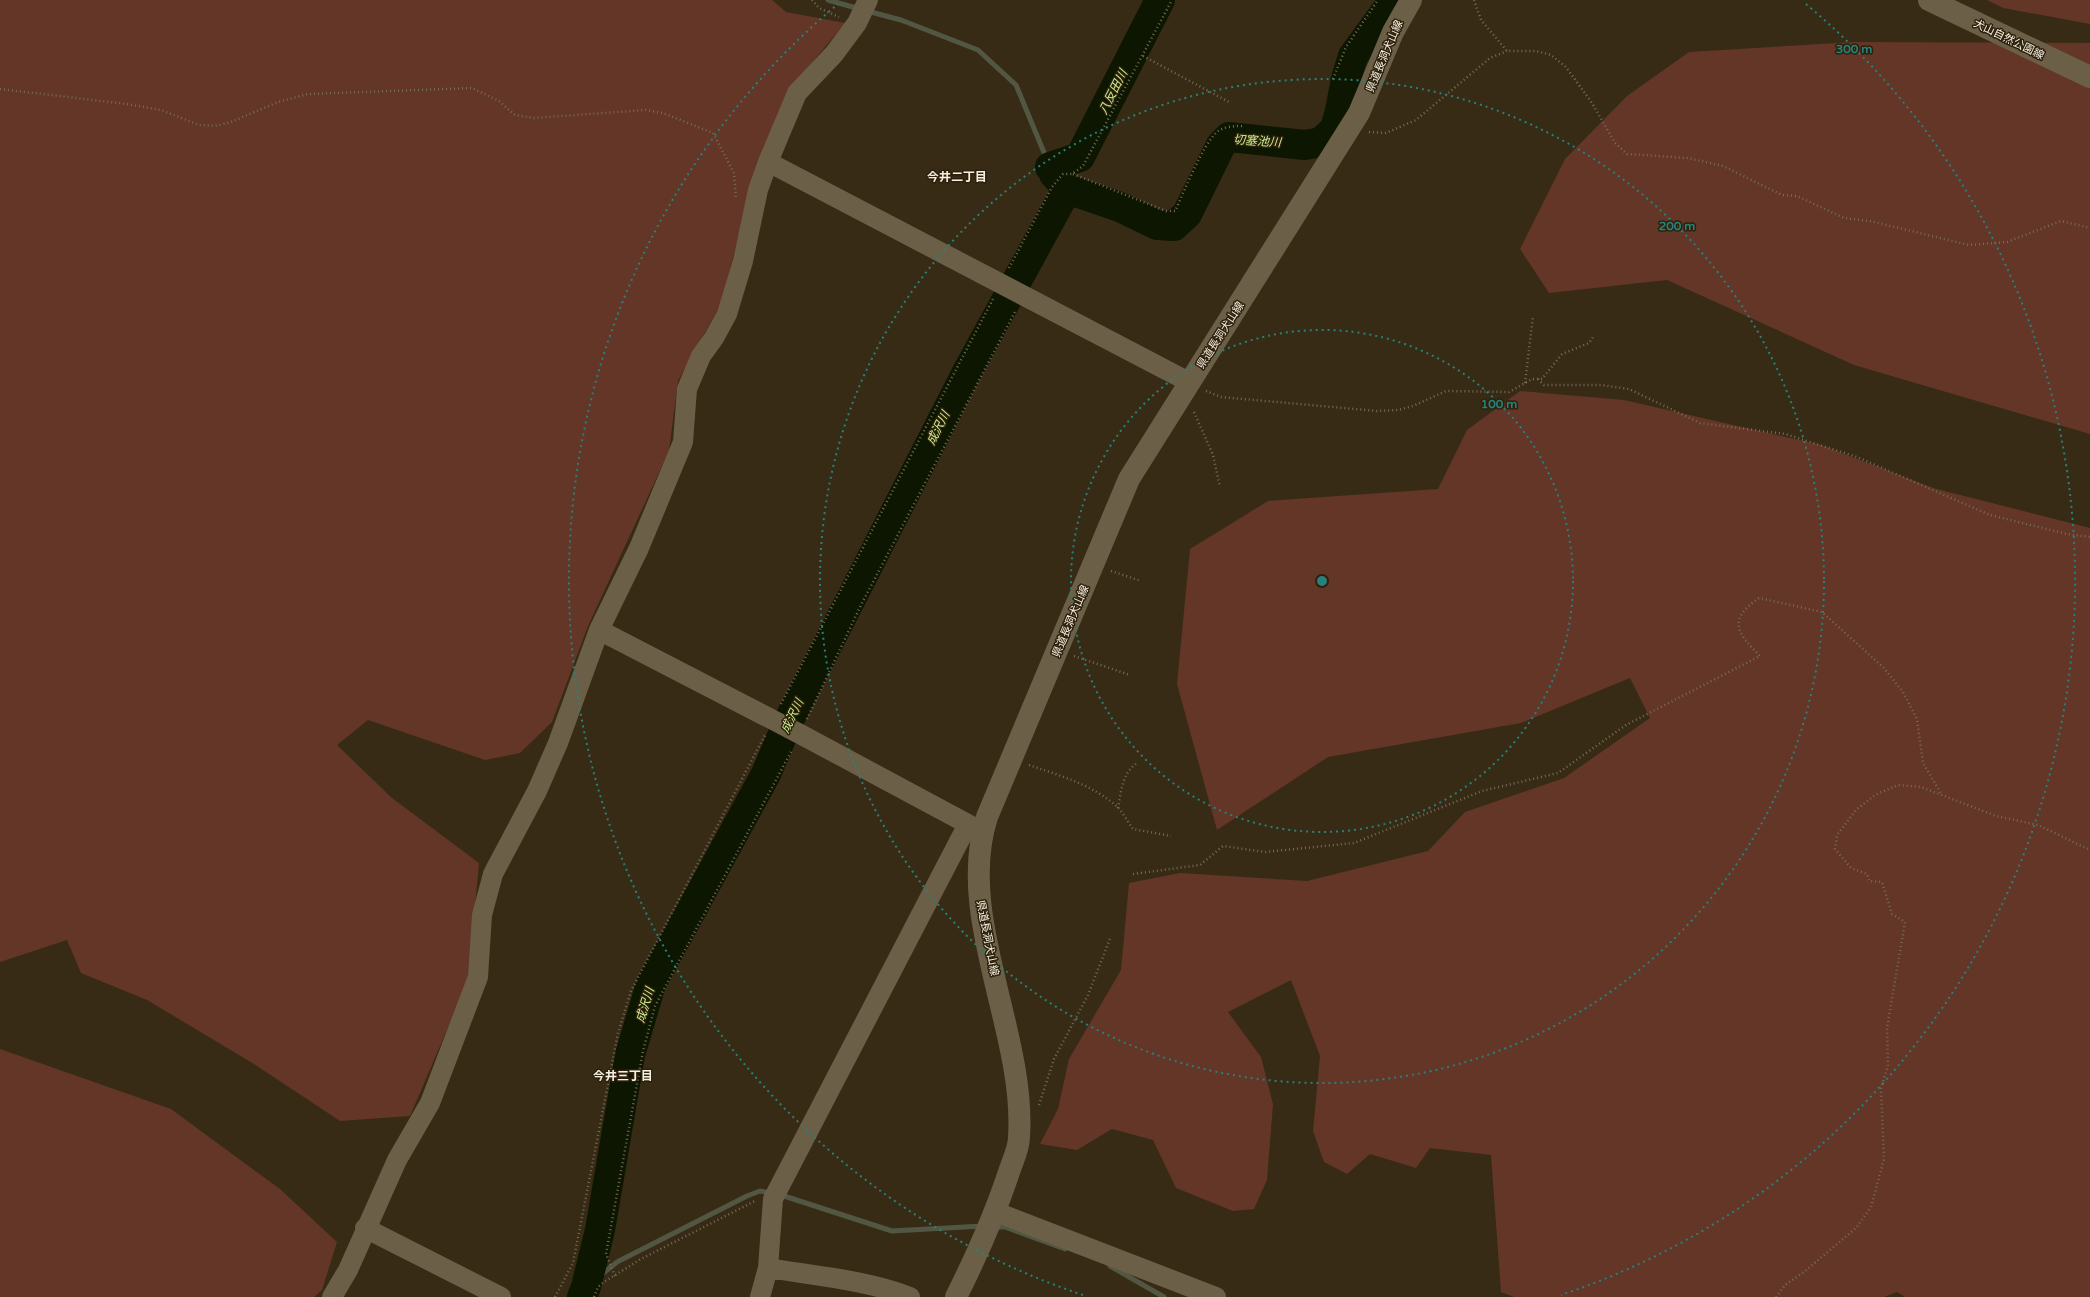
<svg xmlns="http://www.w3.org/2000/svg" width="2090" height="1297" viewBox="0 0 2090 1297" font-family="'Varela Round','Noto Sans JP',sans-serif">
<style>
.green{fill:#633627}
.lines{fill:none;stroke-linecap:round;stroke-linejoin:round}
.stream{stroke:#525744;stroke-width:5}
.river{stroke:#0c1600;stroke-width:30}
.path{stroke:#766c58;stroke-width:2.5;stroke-dasharray:1 3;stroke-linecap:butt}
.minor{stroke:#6c5f47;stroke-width:20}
.secondary{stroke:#6c5f47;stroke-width:22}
.ring{fill:none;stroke:#26827a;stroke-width:2;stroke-dasharray:2 4}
.labels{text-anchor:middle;stroke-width:3;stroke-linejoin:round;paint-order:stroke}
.street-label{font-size:11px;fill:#f7f0e2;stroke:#2d210b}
.water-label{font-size:12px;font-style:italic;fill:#c9ed90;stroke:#2d210b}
.neighbourhood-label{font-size:12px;font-weight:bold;fill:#f7f0e2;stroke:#2d210b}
.centre{fill:#26827a;stroke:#2d210b;stroke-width:2}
.ring-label{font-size:12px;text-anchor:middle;font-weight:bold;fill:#26827a;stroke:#2d210b;stroke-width:3;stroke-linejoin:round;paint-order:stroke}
</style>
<rect width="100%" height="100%" fill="#372b15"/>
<path class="green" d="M0,0H772L786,12L845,23L791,88L751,188L721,304L678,381L669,451L588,626L552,722L520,753L485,760L368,720L337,745L392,798L479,863L468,981L410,1116L340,1121L254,1064L147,1000L81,973L67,940L0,962Z
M1987,0H2090V24L2003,8Z
M1854,42L2090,43V434L1854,365L1667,280L1549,293L1520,249L1565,159L1627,96L1689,52Z
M1520,391L1624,400L1821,445L1933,488L2090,528V1297H1905L1897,1292L1884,1297H1514L1501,1292L1491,1155L1430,1148L1416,1168L1370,1154L1347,1174L1324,1162L1313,1131L1320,1056L1291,980L1228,1012L1261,1057L1273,1104L1267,1180L1254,1209L1233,1211L1176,1188L1153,1140L1112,1129L1077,1150L1040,1144L1058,1109L1069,1059L1121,970L1129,883L1180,873L1307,881L1428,851L1465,812L1564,778L1650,718L1630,678L1521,723L1328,757L1217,830L1177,684L1190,549L1268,501L1438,489L1467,430Z
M0,1049L171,1109L280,1189L337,1242L322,1290L314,1297H0Z"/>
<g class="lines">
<path class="stream" d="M828,0L860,9
M867,11L901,20L978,50L1016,85L1050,167
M781,1195L892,1231L983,1226
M995,1227H1005L1065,1249
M1110,1266L1164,1297
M586,1287L617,1262L747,1196L760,1191L771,1193"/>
<path class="river" d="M1050,167L1080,157L1160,0
M1054,174L1067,189L1120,207L1157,225L1174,226L1187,214L1221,145L1229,137L1305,145L1321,142L1335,129L1340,111L1346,79L1353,56L1394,0
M582,1297L586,1287L600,1230L630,1055L651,984L766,774L789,720L966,374L1067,189L1050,167"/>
<path class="path" d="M812,0L819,8L839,17
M1474,0L1481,20L1507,51H1536L1551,55L1566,67L1592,103L1615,143L1627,154L1688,158L1723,166L1782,195L1797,196L1844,218L1870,221L1969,245L2007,242L2061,221L2090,228
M1143,56L1229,102
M1333,79L1346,47L1378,0
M0,89L127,104L161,110L199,125L215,126L231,122L278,102L308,94L472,88L499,101L515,115L534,118L646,110L663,113L713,133L734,173L736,198
M1369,132L1386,133L1416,120L1490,58L1507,51
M1073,174L1166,211H1175C1184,192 1203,144 1217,132C1224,126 1236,126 1244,126
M1009,268L1052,187L1063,174H1072L1083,166L1172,0
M1538,379L1544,385H1601L1629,389L1700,423L1785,434L1857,457L1990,515L2067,534L2090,537
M1525,383L1533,316
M1206,391L1221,397L1377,411L1398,410L1413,406L1446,391L1509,392L1532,379H1542L1562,354L1589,343L1593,337
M1194,412L1213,455L1220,487
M1111,571L1141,581
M1074,656L1130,675
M781,704L993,299
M807,719L861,605L1016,310
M1029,765C1058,775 1090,784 1114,804C1122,810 1127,821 1133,829L1171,836
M1118,808C1121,793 1122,773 1136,764
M1133,874L1200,865L1223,846L1265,852L1354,843L1482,791L1558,773L1626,725L1760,656C1737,633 1727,620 1759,598L1822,612L1883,667L1903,692L1917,719L1923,763L1942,795
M1039,1105L1054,1059L1088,995L1111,936
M615,1276L606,1254L643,1051L655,1006L792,750
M555,1297L573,1263L618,1033L631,991L765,735
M594,1297L598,1287L604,1282L641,1259L755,1201
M1776,1297L1785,1285L1804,1272L1856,1228L1871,1207L1884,1159L1881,1088L1888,1066L1887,1028L1905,922L1892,914L1882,882L1869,881L1867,874L1851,868L1835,849L1837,835L1856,810L1875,795L1898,785L1921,787L1996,816L2038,825L2090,850"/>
<path class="minor" d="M768,162L1189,382
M599,630L800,734L979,830
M996,1212L1216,1297
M365,1228L501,1297
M768,1268C815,1276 866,1280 910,1297
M332,1297L348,1270L397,1160L430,1103L478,977L482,915L493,874L537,791L558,743L599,630L639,548L683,442L687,389L701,356L714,338L727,314L743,261L758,190L768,162L797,93L834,54L857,23L868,0
M760,1297L768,1268L773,1199L968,824"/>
<path class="secondary" d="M1929,0L2090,77
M956,1297C976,1257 994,1217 1008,1175C1012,1162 1019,1149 1019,1137C1026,1033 955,917 987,817L1129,479L1359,113L1393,32L1411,0"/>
</g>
<g class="ring">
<circle cx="1322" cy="581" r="251"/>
<circle cx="1322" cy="581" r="502"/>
<path d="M1083 1295A753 753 0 0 1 838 4M1806 4A753 753 0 0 1 1561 1295"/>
</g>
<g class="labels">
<g class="street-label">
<text transform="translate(2009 39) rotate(26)" y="4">犬山自然公園線</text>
<text transform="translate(1384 56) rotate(-67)" y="4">県道長洞犬山線</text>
<text transform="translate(1220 335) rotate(-57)" y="4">県道長洞犬山線</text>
<text transform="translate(1070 621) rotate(-67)" y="4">県道長洞犬山線</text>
<text transform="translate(988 938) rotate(79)" y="4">県道長洞犬山線</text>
</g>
<g class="water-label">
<text transform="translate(1113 92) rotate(-63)" y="4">八反田川</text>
<text transform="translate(1257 141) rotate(4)" y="4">切塞池川</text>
<text transform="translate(938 428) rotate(-63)" y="4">成沢川</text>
<text transform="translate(792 716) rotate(-64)" y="4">成沢川</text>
<text transform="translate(645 1005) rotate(-73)" y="4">成沢川</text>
</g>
<g class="neighbourhood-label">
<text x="957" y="181">今井二丁目</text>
<text x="623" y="1080">今井三丁目</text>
</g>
</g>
<circle cx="1322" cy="581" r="6" class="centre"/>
<g class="ring-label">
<text x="1854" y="53">300 m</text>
<text x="1677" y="230">200 m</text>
<text x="1499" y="408">100 m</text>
</g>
</svg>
